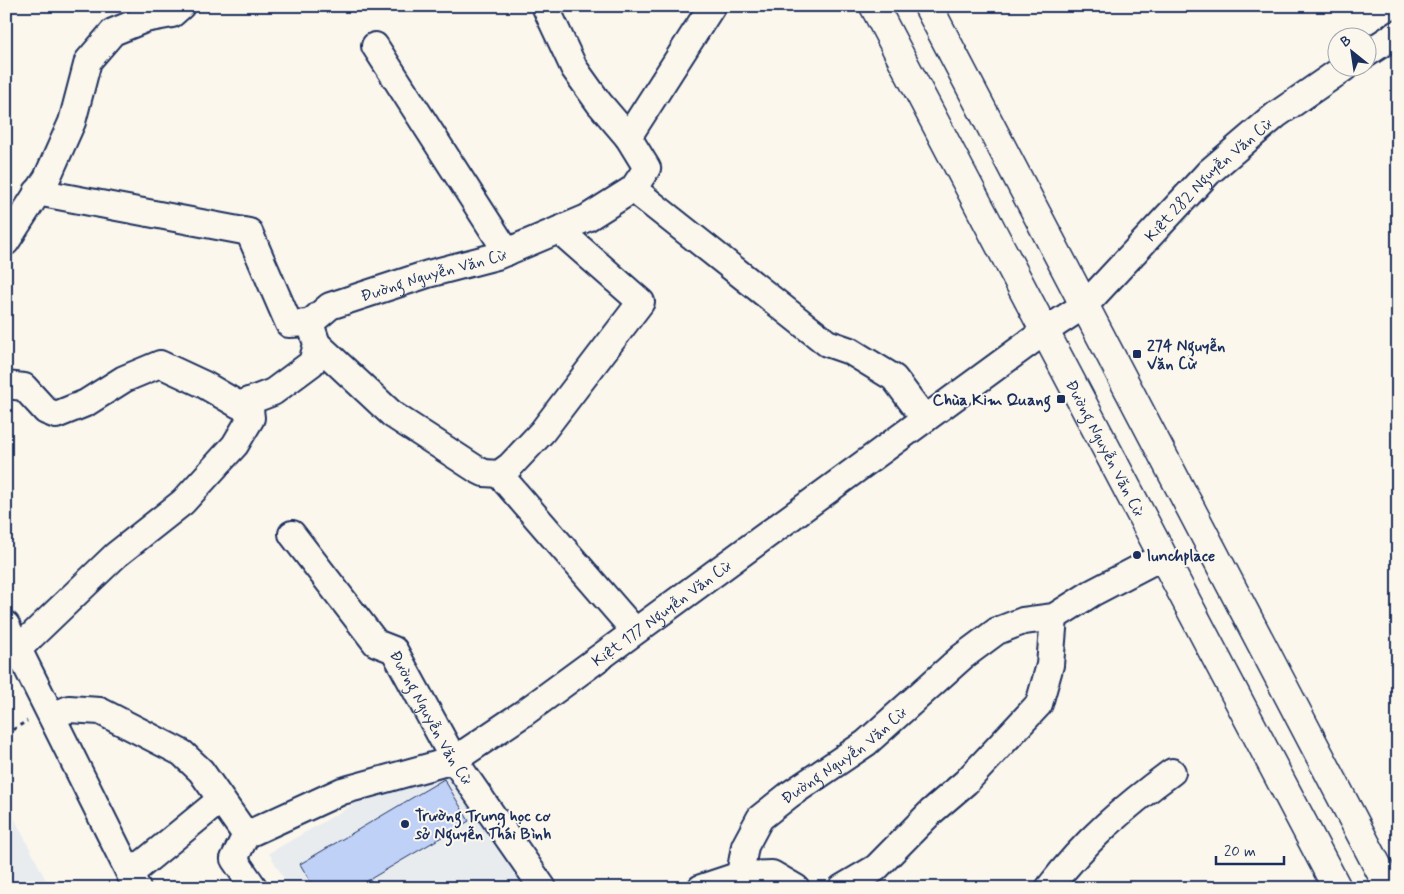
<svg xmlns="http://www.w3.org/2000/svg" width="1404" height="894" viewBox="0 0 1404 894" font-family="Mynerve,sans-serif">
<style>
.built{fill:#e9ecef}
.building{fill:#c0d1f7;stroke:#1b2f5e}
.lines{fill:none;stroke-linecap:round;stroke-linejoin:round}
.street-casing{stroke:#1b2f5e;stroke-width:30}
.highway-casing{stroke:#1b2f5e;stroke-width:31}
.path{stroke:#1b2f5e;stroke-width:3;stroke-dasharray:4 4;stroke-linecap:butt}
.street{stroke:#fbf7ec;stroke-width:26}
.highway{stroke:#fbf7ec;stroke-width:28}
.poi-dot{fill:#1b2f5e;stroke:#fbf7ec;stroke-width:2}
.labels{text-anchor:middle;stroke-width:4;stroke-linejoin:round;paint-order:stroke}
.street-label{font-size:16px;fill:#1b2f5e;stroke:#fbf7ec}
.poi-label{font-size:16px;font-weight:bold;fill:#1b2f5e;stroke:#fbf7ec;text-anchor:start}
</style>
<rect width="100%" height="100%" fill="#fbf7ec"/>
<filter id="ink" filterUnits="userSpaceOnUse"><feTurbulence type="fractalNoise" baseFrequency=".02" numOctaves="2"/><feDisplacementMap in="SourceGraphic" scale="10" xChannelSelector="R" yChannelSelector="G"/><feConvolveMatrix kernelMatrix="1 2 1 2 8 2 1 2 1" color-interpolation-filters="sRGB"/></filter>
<g filter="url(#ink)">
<path class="built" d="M454,769L532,888H289L269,853L370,795Z
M6,802L50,888H6Z"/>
<path class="building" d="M444,779L469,821L355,888H314L300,864Z
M366,882L369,888H355Z"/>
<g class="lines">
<defs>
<g id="street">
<path d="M375,46L507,252"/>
<path d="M1366,54L1398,33"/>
<path d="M628,137L712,6"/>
<path d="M633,189L827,343L850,351L894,378L925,419"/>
<path d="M37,192L249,232L289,324L310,323"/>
<path d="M6,242L47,178L72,122L88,61L113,32L145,19L172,14L181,6"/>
<path d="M317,344L393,415L476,469L484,473L499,474L510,466L542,432L641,302L559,230"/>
<path id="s1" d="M6,385L24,387L46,411L56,415L86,403L124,379L160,364L203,384L239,405L273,392L312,363L317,344L310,323L330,306L428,274L497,256L587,218L633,189L647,168L628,137L599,103L574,68L545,6"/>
<path d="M499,474L634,630"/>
<path id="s2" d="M292,534L376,643L394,650L454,760L543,888"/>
<path d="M6,625L137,888"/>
<path d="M18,649L116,555L183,502L235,445L251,418L249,401"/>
<path d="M52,716L69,709L100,711L182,753L201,771L246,835"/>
<path id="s3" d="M246,835L342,791L454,760L524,713L1045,331L1086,304L1209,172L1276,115L1344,68"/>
<path d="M246,835L234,859L254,888"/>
<path d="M130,874L220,800"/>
<path id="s4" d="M740,875L745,846L760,818L789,795L866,743L962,657L997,631L1023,621L1054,617L1092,593L1163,556"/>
<path d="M701,888L740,875L772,874L796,888"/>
<path d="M842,888L876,868L931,812L966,782L1039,704L1050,665L1054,617"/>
<path d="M1049,888C1085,841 1124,807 1172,772"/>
</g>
<g id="highway">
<path id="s5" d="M874,6L1337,888"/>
<path d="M928,6L1389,888"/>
</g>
</defs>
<use href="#street" class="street-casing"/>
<use href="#highway" class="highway-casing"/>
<path class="path" d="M6,734L27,721"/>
<use href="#street" class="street"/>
<use href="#highway" class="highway"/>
</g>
</g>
<g class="poi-dot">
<rect x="1132" y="349" width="10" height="10" rx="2.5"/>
<rect x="1056" y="394" width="10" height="10" rx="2.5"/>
<circle cx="1137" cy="555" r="5"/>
<circle cx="405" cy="824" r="5"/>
</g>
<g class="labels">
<g class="street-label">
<text dy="6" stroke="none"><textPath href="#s3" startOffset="1176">Kiệt 282 Nguyễn Văn Cừ</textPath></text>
<text dy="6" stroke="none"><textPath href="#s1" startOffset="528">Đường Nguyễn Văn Cừ</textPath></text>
<text dy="6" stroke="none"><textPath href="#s5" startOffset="499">Đường Nguyễn Văn Cừ</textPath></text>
<text dy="6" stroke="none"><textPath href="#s3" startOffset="476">Kiệt 177 Nguyễn Văn Cừ</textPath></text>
<text dy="6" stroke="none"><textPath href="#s2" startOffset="234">Đường Nguyễn Văn Cừ</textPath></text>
<text dy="6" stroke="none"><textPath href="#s4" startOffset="166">Đường Nguyễn Văn Cừ</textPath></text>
</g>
<g class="poi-label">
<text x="1147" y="351">274 Nguyễn<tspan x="1147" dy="18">Văn Cừ</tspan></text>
<text x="1051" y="405" text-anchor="end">Chùa Kim Quang</text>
<text x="1147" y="561">lunchplace</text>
<text x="415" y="821">Trường Trung học cơ<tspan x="415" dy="18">sở Nguyễn Thái Bình</tspan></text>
</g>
</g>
<rect width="1404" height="894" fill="none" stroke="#fbf7ec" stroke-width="25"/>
<rect x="12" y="12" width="1379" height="869" fill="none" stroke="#1b2f5e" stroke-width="2" filter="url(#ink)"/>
<g transform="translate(1352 52) rotate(330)"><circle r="24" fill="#fbf7ec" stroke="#a1a7b3"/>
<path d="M0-4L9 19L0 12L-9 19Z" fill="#1b2f5e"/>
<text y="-8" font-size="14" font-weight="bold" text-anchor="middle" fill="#1b2f5e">B</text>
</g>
<path d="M1216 856v8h68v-8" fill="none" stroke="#1b2f5e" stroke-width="2.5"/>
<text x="1224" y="856" font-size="15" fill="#1b2f5e" stroke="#fbf7ec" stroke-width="4" paint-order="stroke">20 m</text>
</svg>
